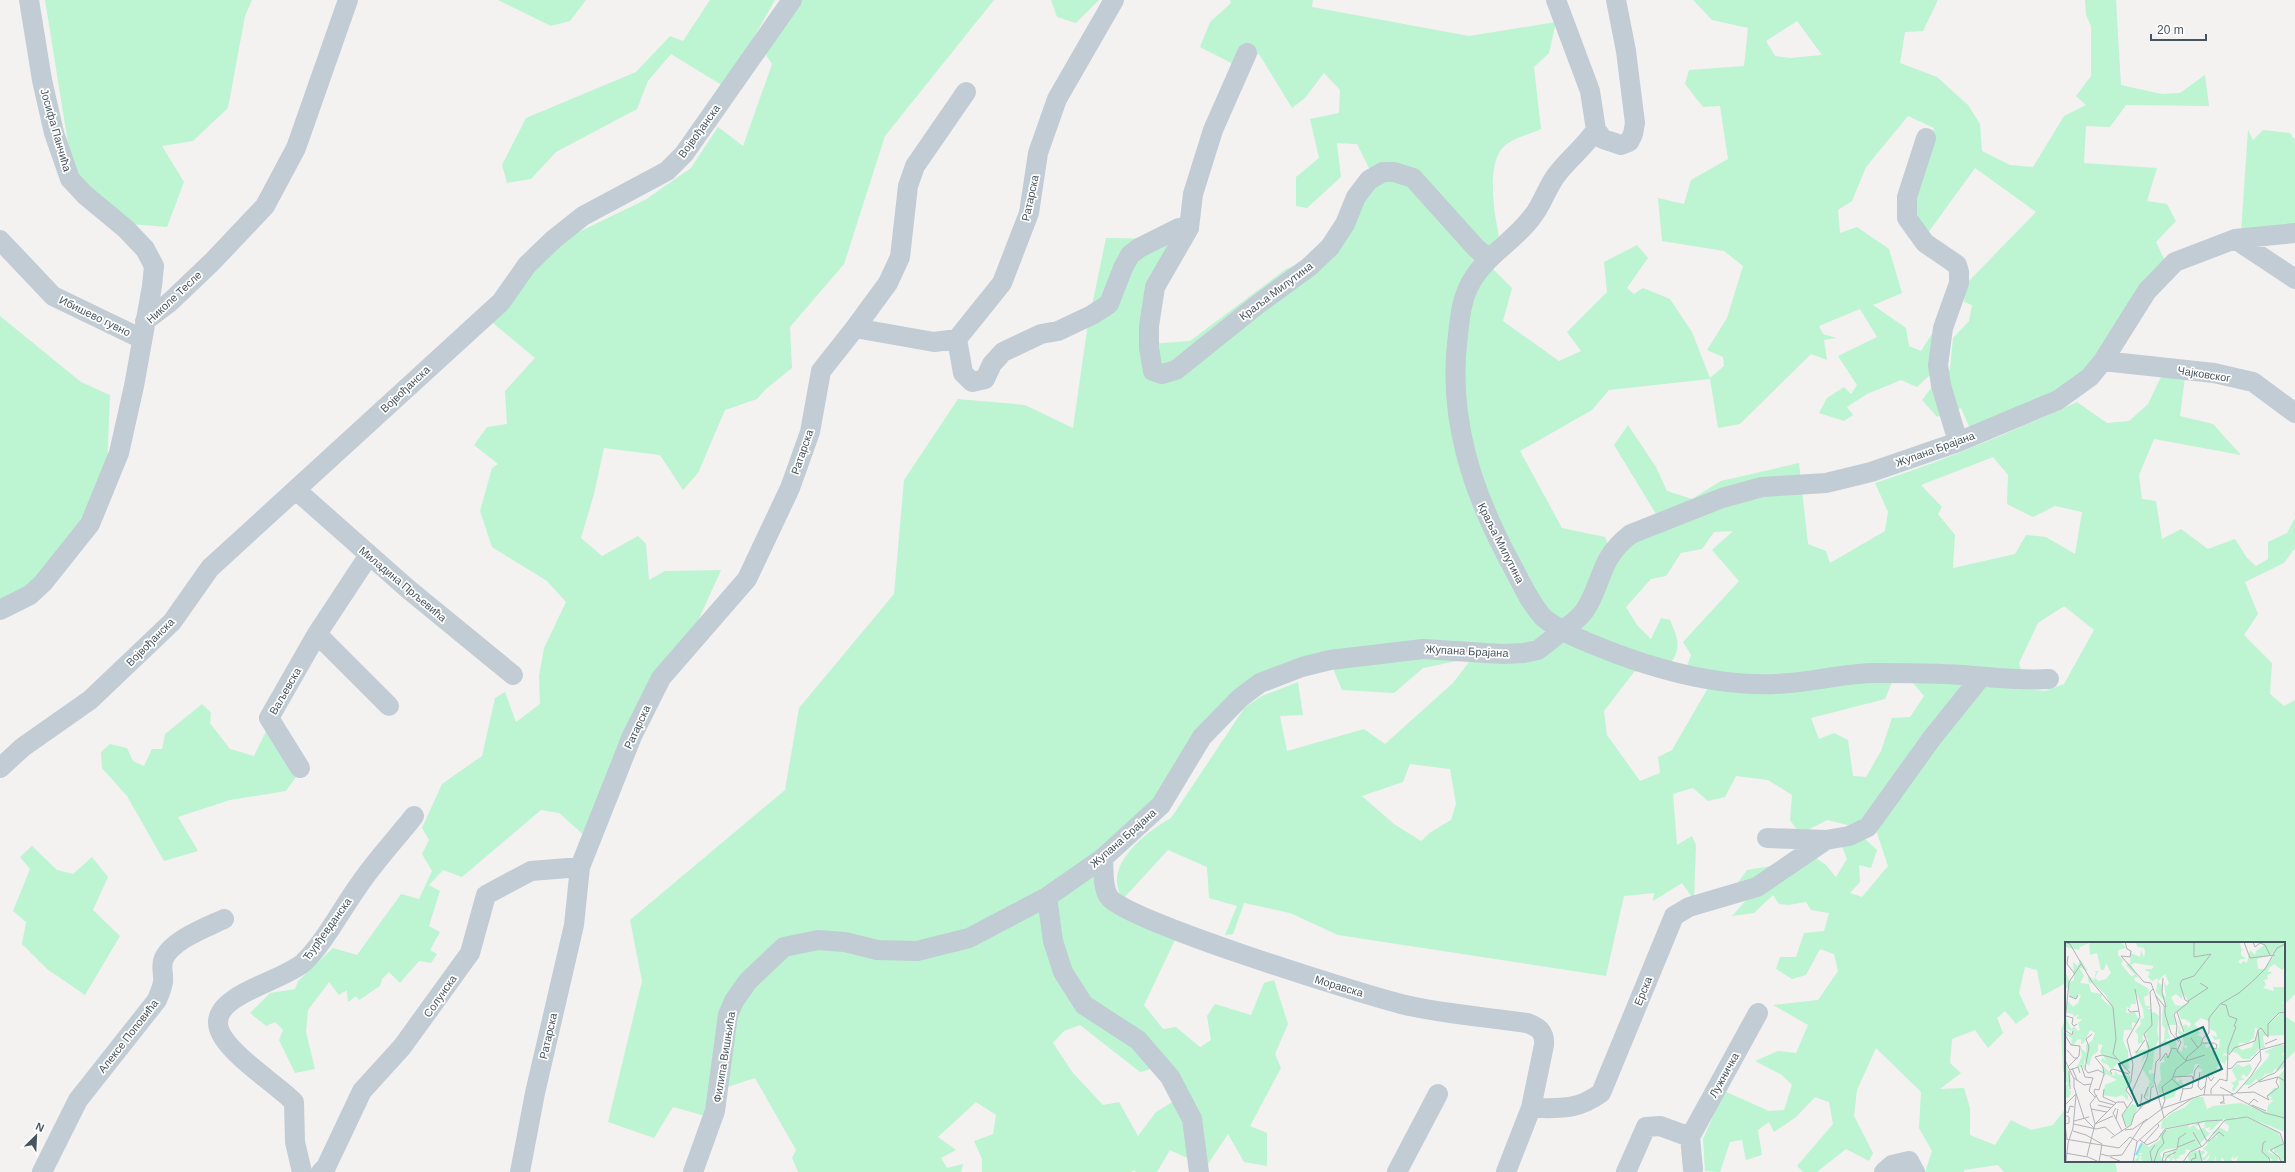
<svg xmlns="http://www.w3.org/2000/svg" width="2295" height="1172" viewBox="0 0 2295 1172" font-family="Arial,sans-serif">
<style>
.green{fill:#bdf4d2;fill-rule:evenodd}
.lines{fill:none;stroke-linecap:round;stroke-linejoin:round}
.minor{stroke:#c1ccd4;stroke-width:20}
.labels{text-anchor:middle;stroke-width:3.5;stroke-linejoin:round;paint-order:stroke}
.street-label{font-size:11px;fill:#475561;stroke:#fff}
.inset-river{fill:none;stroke:#86def4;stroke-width:2}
.inset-road{fill:none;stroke:#afb3b7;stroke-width:1}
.view{fill:#0f766e;fill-opacity:0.15;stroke:#0f766e;stroke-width:2}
.inset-edge{fill:none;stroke:#475561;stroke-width:2}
</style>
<rect width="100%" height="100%" fill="#f4f1f1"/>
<path class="green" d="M45,0H252L245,16L228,108L193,141L162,146L184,182L167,227L130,224L92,194L71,162Z
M498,0H586L570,21L551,26Z
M710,0H775L725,87L671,54L648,81L637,109L556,152L531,179L507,183L502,165L526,118L636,72L670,36L683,41Z
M786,0H994L885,136L844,264L790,327L792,368L766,389L757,399L725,410L698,473L683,490L660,455L604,448L594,494L581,538L602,556L638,536L646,544L649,580L665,571L721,570L690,639L585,836L559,813L541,810L462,877L443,870L429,885L440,891L429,926L440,932L430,950L437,954L431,963L419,961L400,983L389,972L382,979L380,986L359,1000L356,996L348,1002L347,990L339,995L329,982L308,1010L306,1032L315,1069L295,1073L279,1040L283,1030L275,1022L266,1026L250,1013L270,993L295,989L298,981L333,948L357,955L401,894L419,899L432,871L422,854L429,840L422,828L442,784L482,756L495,698L505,692L516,722L540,704L539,676L544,648L566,602L547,581L492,547L480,511L492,468L498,464L474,445L487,427L507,424L505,391L535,358L493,323L528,272L562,240L645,200L691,168L718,127L743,146L772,64L766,55Z
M1051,0H1099L1076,23L1057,17Z
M1230,0H1313L1312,7L1469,36L1556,22L1549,53L1534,67L1541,129C1530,134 1516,137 1507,144C1485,158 1494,214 1499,236L1480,256L1512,288L1503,321L1559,361L1581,351L1567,332L1607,292L1604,262L1637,245L1648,258L1627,288L1634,294L1643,288L1670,299L1692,332L1710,378L1724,366L1723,357L1707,350L1727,318L1743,266L1724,251L1662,241L1658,198L1684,204L1691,180L1728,159L1720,106L1703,107L1685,84L1689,70L1744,66L1748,28L1712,20L1693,0H1938L1923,31L1905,32L1900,63L1937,77L1968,105L1980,124L1982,151L2010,165L2033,167L2064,116L2086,105L2076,96L2091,76V26L2086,15L2085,0H2116L2121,85L2162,94L2180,93L2205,75L2209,106L2126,105L2110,127L2086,126L2084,163L2157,168L2147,201L2167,204L2176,221L2156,242L2168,267L2061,397L1971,431L1961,408L1937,417L1922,400L1938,379L1950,369L1953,338L1969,321L1972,305L1964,302L1965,285L2036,212L1975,168L1925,237L1913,214L1917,181L1934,128L1908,116L1866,167L1852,201L1838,210L1840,233L1857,227L1889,249L1902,293L1873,305L1906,328L1909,346L1921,351L1935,329L1936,369L1917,387L1901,380L1867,394L1847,407L1853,415L1844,421L1819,413L1827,398L1844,387L1851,394L1857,385L1838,356L1877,337L1860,309L1819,326L1823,334L1837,338L1824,340L1827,360L1811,354L1740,424L1718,428L1710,379L1609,390L1592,410L1520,451L1562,528L1605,537L1612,555L1656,514L1614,445L1628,425L1656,467L1667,491L1692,499L1721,481L1799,463L1808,544L1826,551L1830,563L1885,531L1888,512L1875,483C1944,461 2011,432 2077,402L2107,423L2129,421L2148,404L2162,375L2185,377L2180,416L2213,424L2241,455L2154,439L2139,475L2142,499L2156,501L2162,539L2181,529L2208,549L2235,539L2247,558L2256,566L2268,559V542L2287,533L2295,518V548L2284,563L2245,582L2258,614L2244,635L2272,663L2270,694L2284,706L2295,700V994L2284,1005V943H2066V983L2042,996L2037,970L2025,967L2019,993L2029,1014L2016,1024L2005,1011L1997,1018L2003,1033L1988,1048L1975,1030L1952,1039L1950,1063L1961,1073L1940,1089L1964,1088L1970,1108V1135L1995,1145L2011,1120L2031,1130L2053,1125L2066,1108V1161H2115L2117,1172H2004L1998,1165L1964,1170V1172H1925L1932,1151L1919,1128L1921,1092L1876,1048L1857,1090L1854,1116L1873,1153L1869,1161L1846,1149L1817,1172H1803L1797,1166L1833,1124L1829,1102L1815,1097L1796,1117L1774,1132L1769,1122L1758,1130L1762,1155L1746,1160L1742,1140L1730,1142L1720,1172L1705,1171L1703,1139L1724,1091L1769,1111L1784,1110L1792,1085L1782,1075L1755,1061L1778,1051L1796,1053L1808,1025L1773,1005L1818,1000L1838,971L1834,954L1820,949L1806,975L1792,979L1776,969L1780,957H1796L1804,933L1824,931L1829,913L1811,910L1806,902L1789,905L1779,904L1773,895L1754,913L1732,916L1749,897L1734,888L1747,870L1771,866L1802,849L1825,864L1836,877L1847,859L1841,844L1864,838L1877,850L1871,868L1859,865L1860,882L1850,893L1862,897L1888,866L1877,833L1878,821L1856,827L1827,820L1800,834L1790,820L1792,795L1768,780L1736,776L1725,797L1708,801L1693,788L1673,794L1677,845L1692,836L1696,845L1694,900L1682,883L1653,901L1654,893L1624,896L1606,976L1338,935L1290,913L1244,903L1233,934L1225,935L1237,906L1209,898L1207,867L1168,850L1122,900C1120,894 1116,885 1117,879C1118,854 1151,829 1171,818L1245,707L1262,696L1298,682L1303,715L1280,716L1287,751L1364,729L1385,744L1453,683L1472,658L1423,668L1394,693L1342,690L1332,666L1242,685L1151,808L1109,853L1112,910L1175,940L1144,1005L1163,1029L1176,1027L1200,1047L1211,1040L1207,1016L1215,1004L1251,1015L1264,983L1274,980L1288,1024L1275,1054L1281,1068L1250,1126L1267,1133V1166L1244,1162L1228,1134L1206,1167L1170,1150L1157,1172H1136L1134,1170L1131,1172H982V1159L974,1141L993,1134L996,1115L976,1102L938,1137L956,1150L941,1158L947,1168L963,1164L961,1172H798L792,1158L796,1150L755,1078L709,1093L705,1116L673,1107L654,1138L608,1122L642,981L630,920L785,790L799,708L894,594L904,480L958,399L1025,405L1073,428L1087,330L1106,238L1171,239L1150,344L1190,341L1286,269L1333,249L1371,172L1357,144L1337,143L1341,177L1307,208L1296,206V177L1319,158L1310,119L1339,113L1340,90L1324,73L1305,98L1292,108L1259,54L1233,64L1200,47L1210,22L1231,3ZM1797,21L1822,55L1790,58L1775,56L1766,41ZM1993,457L2008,475L2007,504L2033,517L2055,506L2082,512L2075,554L2046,537L2026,535L2015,554L1953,568L1955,535L1938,514L1942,507L1921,485ZM1733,531L1712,550L1739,581L1683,642L1691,655L1683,677L1708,688L1672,750L1658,757L1660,773L1640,781L1607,735L1604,711L1634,672L1670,664C1682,647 1678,639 1670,620L1661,618L1651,639L1637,625L1626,607L1651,579L1666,576L1681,553L1702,549L1714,532ZM2064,606L2094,630L2064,684L2045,691L2026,689L2019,663L2038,623ZM1901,669L1924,696L1910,717L1892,718L1881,751L1866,777L1853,776L1848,740L1834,733L1819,739L1811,718L1885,699L1893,680ZM1410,764L1450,769L1456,804L1451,820L1431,832L1421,841L1394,824L1362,796L1403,782ZM1080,1025L1140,1072L1155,1068L1174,1101L1156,1112L1138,1136L1119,1102L1103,1105L1073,1073L1053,1043L1064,1031Z
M2248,130L2253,140L2263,130L2290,133L2295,140V227L2241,232Z
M0,316L81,382L110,395L107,467L77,535L0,617Z
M202,704L211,713L210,723L230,749L254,756L268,727L298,774L286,791L230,800L178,817L198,851L164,861L127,796L102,768L101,752L110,744L127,748L133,761L144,766L152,749H162L165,734Z
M32,846L57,870L73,874L92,857L108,877L93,910L120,936L85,995L47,969L22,944L26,922L13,911L30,869L20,857Z
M2284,1015L2295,1023V1051L2284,1062Z
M2066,1017V1075L2063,1071L2061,1030Z"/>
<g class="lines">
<path class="minor" d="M1556,0L1590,91L1596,130L1603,139L1621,145L1629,142L1633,134L1635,123L1626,51L1616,0
M1596,130C1585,146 1570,158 1558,173C1547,186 1543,204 1532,217C1513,243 1482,257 1468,288C1461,303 1460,318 1458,335C1447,417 1472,491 1510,562C1520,580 1529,602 1543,617C1548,622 1556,626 1562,631C1571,624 1579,619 1585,610C1604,581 1598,559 1631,534L1722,498L1762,487L1826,483L1871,472L1958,442L2058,400L2090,377L2103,361L2147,291L2175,262L2235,239L2295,233
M1926,138L1907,197V218L1925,243L1950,260L1957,265L1959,272V283L1943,328L1938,365L1941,385L1958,442
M1189,228L1193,194L1213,130L1247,53
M2235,239L2295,279
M0,240L53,296L142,339
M145,321L170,302L212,262L265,206L296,148L348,0
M855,328L888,283L900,257L908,186L915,166L966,92
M957,339L963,373L972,382L985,379L992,364L1003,352L1041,334L1058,331L1092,315L1109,304L1123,268L1130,255L1139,248L1179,228H1189L1155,287L1149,326V348L1153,371L1162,374L1176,370L1257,305L1309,267L1330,247L1345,224L1356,197L1369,180L1383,172H1394L1413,178L1476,248L1488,258
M2103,361L2214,373L2253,382L2295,413
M296,490L408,589L513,675
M0,610L30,595L43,583L90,524L119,453L134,386L152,286L154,266L145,249L126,229L85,195L70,179L54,133L42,80L29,0
M317,634L389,706
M0,768L23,747L90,700L172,622L210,568L501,302L527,265L554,239L583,216L667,171L684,154L792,0
M300,768L269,718L317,634L369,555
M1767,838L1826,840L1849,836L1868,827L1932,738L1981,677
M1103,858C1104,870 1102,887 1109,897C1123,920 1362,994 1401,1004C1442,1014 1485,1017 1527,1023C1538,1027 1545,1031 1544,1045L1531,1108
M1690,1137L1693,1169
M42,1172L78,1100L157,1000C159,995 162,988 163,982C164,975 161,969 163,961C169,941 207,927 224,919
M302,1172L295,1142L294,1102C277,1084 218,1048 218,1023C217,994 282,981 303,963C323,945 343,907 359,885C375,861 396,839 414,816
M321,1172L326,1167L362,1091L402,1047L470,953L486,895L531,871L580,867
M520,1172L535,1093L574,925L580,867L632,736L661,678L747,579L790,488L810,432L821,371L855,328L934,342L957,339L1002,283L1029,213L1038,153L1057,99L1114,0
M693,1172L715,1111L728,1015L734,1001L748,981L784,947L818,940L845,942L877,950L917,951L969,938L1047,897
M1199,1172L1192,1119L1170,1077L1138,1040L1084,1005L1063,972L1053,941L1047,897L1103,858L1161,805L1202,737L1240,698L1260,683L1302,667L1330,660L1423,649L1502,654L1524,653L1538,650L1562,631C1627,661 1702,687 1775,684C1809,683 1843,673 1877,673C1905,673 1934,673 1962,675C1991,677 2020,681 2049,679
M1397,1172L1438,1094
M1506,1172L1531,1108C1560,1108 1576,1111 1601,1093L1674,916L1689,907L1757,887L1826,840
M1626,1172L1646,1127L1660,1126L1690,1137L1758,1013
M1884,1172L1892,1165L1909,1161L1915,1172"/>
</g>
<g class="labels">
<g class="street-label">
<text transform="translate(56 130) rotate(74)" y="4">Јосифа Панчића</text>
<text transform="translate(699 131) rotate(-54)" y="4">Војвођанска</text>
<text transform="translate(1030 198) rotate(-78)" y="4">Ратарска</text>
<text transform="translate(1276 291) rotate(-37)" y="4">Краља Милутина</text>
<text transform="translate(174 297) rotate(-43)" y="4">Николе Тесле</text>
<text transform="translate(95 316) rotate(26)" y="4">Ибишево гувно</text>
<text transform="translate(2204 374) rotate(9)" y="4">Чајковског</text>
<text transform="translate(405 389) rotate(-43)" y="4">Војвођанска</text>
<text transform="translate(1935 449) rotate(-20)" y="4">Жупана Брајана</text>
<text transform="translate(802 452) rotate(-71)" y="4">Ратарска</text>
<text transform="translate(1501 543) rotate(63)" y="4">Краља Милутина</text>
<text transform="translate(403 584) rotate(40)" y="4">Миладина Прљевића</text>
<text transform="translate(150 642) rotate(-45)" y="4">Војвођанска</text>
<text transform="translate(1467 651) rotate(3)" y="4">Жупана Брајана</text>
<text transform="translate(285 691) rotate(-60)" y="4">Ваљевска</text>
<text transform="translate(637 727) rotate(-65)" y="4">Ратарска</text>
<text transform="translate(1123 838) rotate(-41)" y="4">Жупана Брајана</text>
<text transform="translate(327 929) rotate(-54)" y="4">Ђурђевданска</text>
<text transform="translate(1339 986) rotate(17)" y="4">Моравска</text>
<text transform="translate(1643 991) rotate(-68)" y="4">Ерска</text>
<text transform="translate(440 996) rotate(-55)" y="4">Солунска</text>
<text transform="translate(128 1036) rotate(-52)" y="4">Алексе Поповића</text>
<text transform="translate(548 1036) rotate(-77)" y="4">Ратарска</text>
<text transform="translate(724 1057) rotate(-81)" y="4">Филипа Вишњића</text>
<text transform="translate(1724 1075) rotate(-61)" y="4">Лужничка</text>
</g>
</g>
<g transform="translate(2065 942)">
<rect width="220" height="220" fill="#f4f1f1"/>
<path d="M0,0H56L61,6L53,8V13L58,18L56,22L66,34L70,33L61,23L65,21L66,11L75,15L76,8L79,16L80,10L79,6L73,5L70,0H175L176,7H180L176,8V13L181,17H175L173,20L176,22L178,19L182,21L185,8L190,13L191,9L199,3L196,1L220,0L218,8L220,9L219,26L217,28L209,22L204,26L203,30H206L207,31L202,33L203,37L199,38L201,43L198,46L209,49L208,45H220V59L217,61H220V69L214,71L206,80L216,71H220V93L198,94L199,104H205H200L201,107L194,106L190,113L185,115L186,117H178L181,120L172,111L167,110V107L164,113L159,111L158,114L161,113L164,117L161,118L159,124V121L156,120L158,115L146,136V132L143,135L140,130L141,134L138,135V132L135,137L137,127L132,126L135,122H130L128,131L114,136L110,134L112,140L116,137L119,144L111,149L108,146L111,150L109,155L99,158L97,155L102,152L99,149L95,153L92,145L96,138L95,125L96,121L100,120L98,113L103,115L107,106L105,108L104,103L99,104L95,101L99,99L100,86L97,83L98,64L93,55L100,65V59L91,50L93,36L87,39L83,35L85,30L81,29L80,27H87L89,24L69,21L66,23L73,35L69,36L70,39L84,47L83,53L79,55L80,63L86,65L81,67H86V71L89,70L94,74L92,89L94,97L90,105L87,128H84V132L90,131L89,143L84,146L83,155L80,154L85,139L77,126L83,112L76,120L80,110L71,113L69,109L83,107L81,104L83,98L80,94L83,87L77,95L79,100L73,102V93L70,89L76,82L75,77L79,76L78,67L70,49L71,62H66L65,67L62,65L61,69L62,71L70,70L74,78L72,82L67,80V88H59L58,99L63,109L64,127H60L54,119L51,123L53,125L51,123L46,128L43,123L36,120L37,116L42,119L35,110L38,103L33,102V109L27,114L24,124L19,118L20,129L16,121V125H12L17,114L15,105L21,111V103L27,99L30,91L25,88L19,101L16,102V97H13L8,104L6,103L7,96L0,93V90L7,94L8,92V89L0,87V73L6,87L9,84L13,89L15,88L13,81L18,77H11L14,72L8,75V72L2,71V58L8,65L13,61L16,53L13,52L11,57L5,55L3,46L0,45V29L5,40L9,38L8,20L13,24L15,17L23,29L14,25L19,34L15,41L24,42L26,50L37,52L36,56L46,65L41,53L27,40L24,41L23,36L24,34L29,38L31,30L29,29H33L30,36L34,39L41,37L46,31L41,21L39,28H36L32,11L25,13L24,1L15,5L14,8L0,5ZM211,11L199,27H193L192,17ZM100,32L104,41L102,44L99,40L101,56L97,51V43L92,40ZM118,51L124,60L116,64L110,63L106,55L111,52L117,57ZM113,69L116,77H120L124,81L122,76L126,82L124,86L121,82L118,84L120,91L115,89L116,82L112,77L115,83L113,91L118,95L119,104L122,103V107L118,104L117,110L112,107L111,97L102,101L101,97L106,96L103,90L104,83H111L108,71ZM136,76L145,80V87L151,90L152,95L146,93L150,98L155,97L154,109V105L148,110L145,107L147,103L141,106L140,103L143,102L140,100L136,103L137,95L132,93L136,90H133V86L129,82ZM190,86L197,88L193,89L187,105L177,108L173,105L174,101H182L189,96ZM214,103H220V110L217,112L220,115V124L212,130L211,126L207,131L200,132L194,140L191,137L185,143H178L202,117L205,112L199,110ZM172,122L178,125L185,122L187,127L182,135L178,132L176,135L178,137L180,136L178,138L173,139L174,142L168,150L167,146L171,142L169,144L166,141L172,138L167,128ZM37,123L49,134L50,129L54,133L65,134V143L61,147L64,159L57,153L51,155L38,153L40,143L52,138L41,132L39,135ZM0,124H2L6,139L3,146L6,150L4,156L0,155V143L3,142L0,138ZM220,127V190L182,175L157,177L147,188H144L145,185L139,187L144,191L147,189L133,204H137L127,209L121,207L120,212L113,214L115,215L111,217L112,220L108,216L106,220H90V217L89,220L84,217L87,220H74L78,218L75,217L77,214L74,215V220L69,219L73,215L72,213L73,210L75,213L78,211H74L73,208L77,201L84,205L95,198V192L100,188L128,182L124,183L123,186L129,183L133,188L141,185L137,183H140L139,180L131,184L130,182L140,179L96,187L97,179L107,171L120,165L130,155H138L142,167L148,164L176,161L202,170L203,163L209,158H205L207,155L202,154L209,146H215L214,134ZM114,206L112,207L107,208L108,215L105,213L106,211V209L103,210H105L104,212H99L100,217L102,214L104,217L106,215L105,219L97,218L96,215L95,211L102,207ZM67,162L72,164V167L66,182L62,185L57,173ZM172,175L183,176L213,190L220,205V217L217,218L220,220L216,219L213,211H209V206L207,209L205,206L203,210L213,214V220H206L207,217L204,216L203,220H171L173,214L168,218L169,213L166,217L168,220H160L157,215L156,220H150L151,214L148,220H140L144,216L145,212L140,218L129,220L126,218L125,220H122L120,217L124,220L123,213L128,209H139L140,211L136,214L139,216L143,210L138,207L143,202L141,201L145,197L146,199L149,193L152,196L151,190L150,193L148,192L147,191L154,185L163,190L164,184L158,179Z" fill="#bdf4d2" fill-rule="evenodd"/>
<path class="inset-river" d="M71,213L77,201"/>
<path class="inset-road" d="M0,0L5,2L27,40L48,65L51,97L48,112L65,131M60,0L62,7L66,9L65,15L56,14L79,40L86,41L95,65V116L91,120L89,138L99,176M129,0V15L146,12L129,34L117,38L115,42L120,58L124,60L109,72L112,84L111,93L116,100L112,109L121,119L122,115L136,103L138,96L144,91V76L155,62L174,51L190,37L200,27L212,6L220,2M179,0L185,16L210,13M188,0L190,5L195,1L200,3L205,13M3,14L2,22L10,32M98,36L97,50L101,65M4,54L11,57L13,53M91,54L100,65V72L106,91L114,100M123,59L143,46L135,41M63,67L65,70L74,69M112,70L119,90M1,74L8,76L7,82L9,84L12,82M0,80L4,40L16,22M0,88L7,93L8,89M193,88L196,86L203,95V82L214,71L220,70M27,92L21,97L24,105L20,127L23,131L33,128L39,131M0,93L6,103L15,104L14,114L3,125M126,96L133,106M137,101H149L152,103L151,107L148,106M200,102L212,97M2,108L9,116H13M195,108L220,101M71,111L80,98M164,113L169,106L190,99L193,88M0,118L9,137V145L19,176L30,187M95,119L101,111L103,116L107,106L112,107M16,123L20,135L28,136L26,142M7,126L12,138M162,127L167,126L172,120L185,119L195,109M5,128L13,125L15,131M4,129L5,147M135,130L133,144L136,148L140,144M47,132L45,129L48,127L64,132M142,133L146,139L149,135M108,135L127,134L128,137M9,136L19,143L26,142L24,149L30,155M194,140L213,135M83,145L79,155L85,160M155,145L168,152M183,146L202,134L210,131L220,118M39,147L38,155L51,161M118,147L127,146L130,128L134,123M172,151L189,150L204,158L202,154L214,145L211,140L213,135L220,139M66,152L82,116L84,106L79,92L87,83L85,50L88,47M146,152V147L155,137L162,139L163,106L171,85L169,84L172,77L164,74L161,63L156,62M139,153L142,133M158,153L159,159L155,161H160M166,153L171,151L186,134L196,118L193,88M115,159L118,147L107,137L111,127L121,119L140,113M184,162L189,157L193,160M0,163L11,152M33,163L46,166M49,163L34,159L29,150L30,147L34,148L39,132L38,125L30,115L37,113L52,117M187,163L201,169M97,166L100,158L97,145L107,137M26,167L42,170M53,167L51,177L57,189M75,167L77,152M0,169L3,171L5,164L9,165M0,173L4,175V181L0,182M51,177L48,171L51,166M9,179L24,175M133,181L141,198M9,182L31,187L40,185L49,193M30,182L52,160H59L62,166M30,182L48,174M0,183L2,197M61,185L57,173L68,158L61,148L66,139L68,122L62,98L75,75L70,47M60,188L68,187L82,177M8,189L21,193L37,202L34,220M128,190L136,204M215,191L220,205M46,196L66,183L69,173L78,163L85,160L86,146L89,144M68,196L78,181L98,166L137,153H166L200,171L220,176M0,197L54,206L65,195L72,199M75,198L82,203L92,198L100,187L141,179L158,178M141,198L144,199L154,190L159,194M201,199L198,201L197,210L204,216L205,220M71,201L103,172L128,156M79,201L94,184L93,182M99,201L97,194L101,188M113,205L130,198M134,208L137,220M205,208L214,215L216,220M205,208L218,202M0,211L23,215L34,220M36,212L43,214L57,213M57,213L68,196M22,214L30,182L25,162L32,153M45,215L57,220M1,220L3,201L8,186L11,153M68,220L72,200M87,220L85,210L90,203M89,220L93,208L99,201M97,220L99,211L112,207L114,196L121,191M99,220L103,214L111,210M118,220L125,210L138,204L160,178L182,175L215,191M126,220L127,217L131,216L130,211"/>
<path class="view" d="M138,85L157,127L73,164L54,122Z"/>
<rect width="220" height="220" class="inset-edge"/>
</g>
<g transform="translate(36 1136) rotate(24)" stroke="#ffffff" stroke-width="3" paint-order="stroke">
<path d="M0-3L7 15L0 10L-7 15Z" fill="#475561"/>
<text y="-6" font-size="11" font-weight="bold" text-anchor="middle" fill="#475561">N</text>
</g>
<path d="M2151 34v6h55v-6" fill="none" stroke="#475561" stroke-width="2"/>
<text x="2157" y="34" font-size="12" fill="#475561" stroke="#ffffff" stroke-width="3" paint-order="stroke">20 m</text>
</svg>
